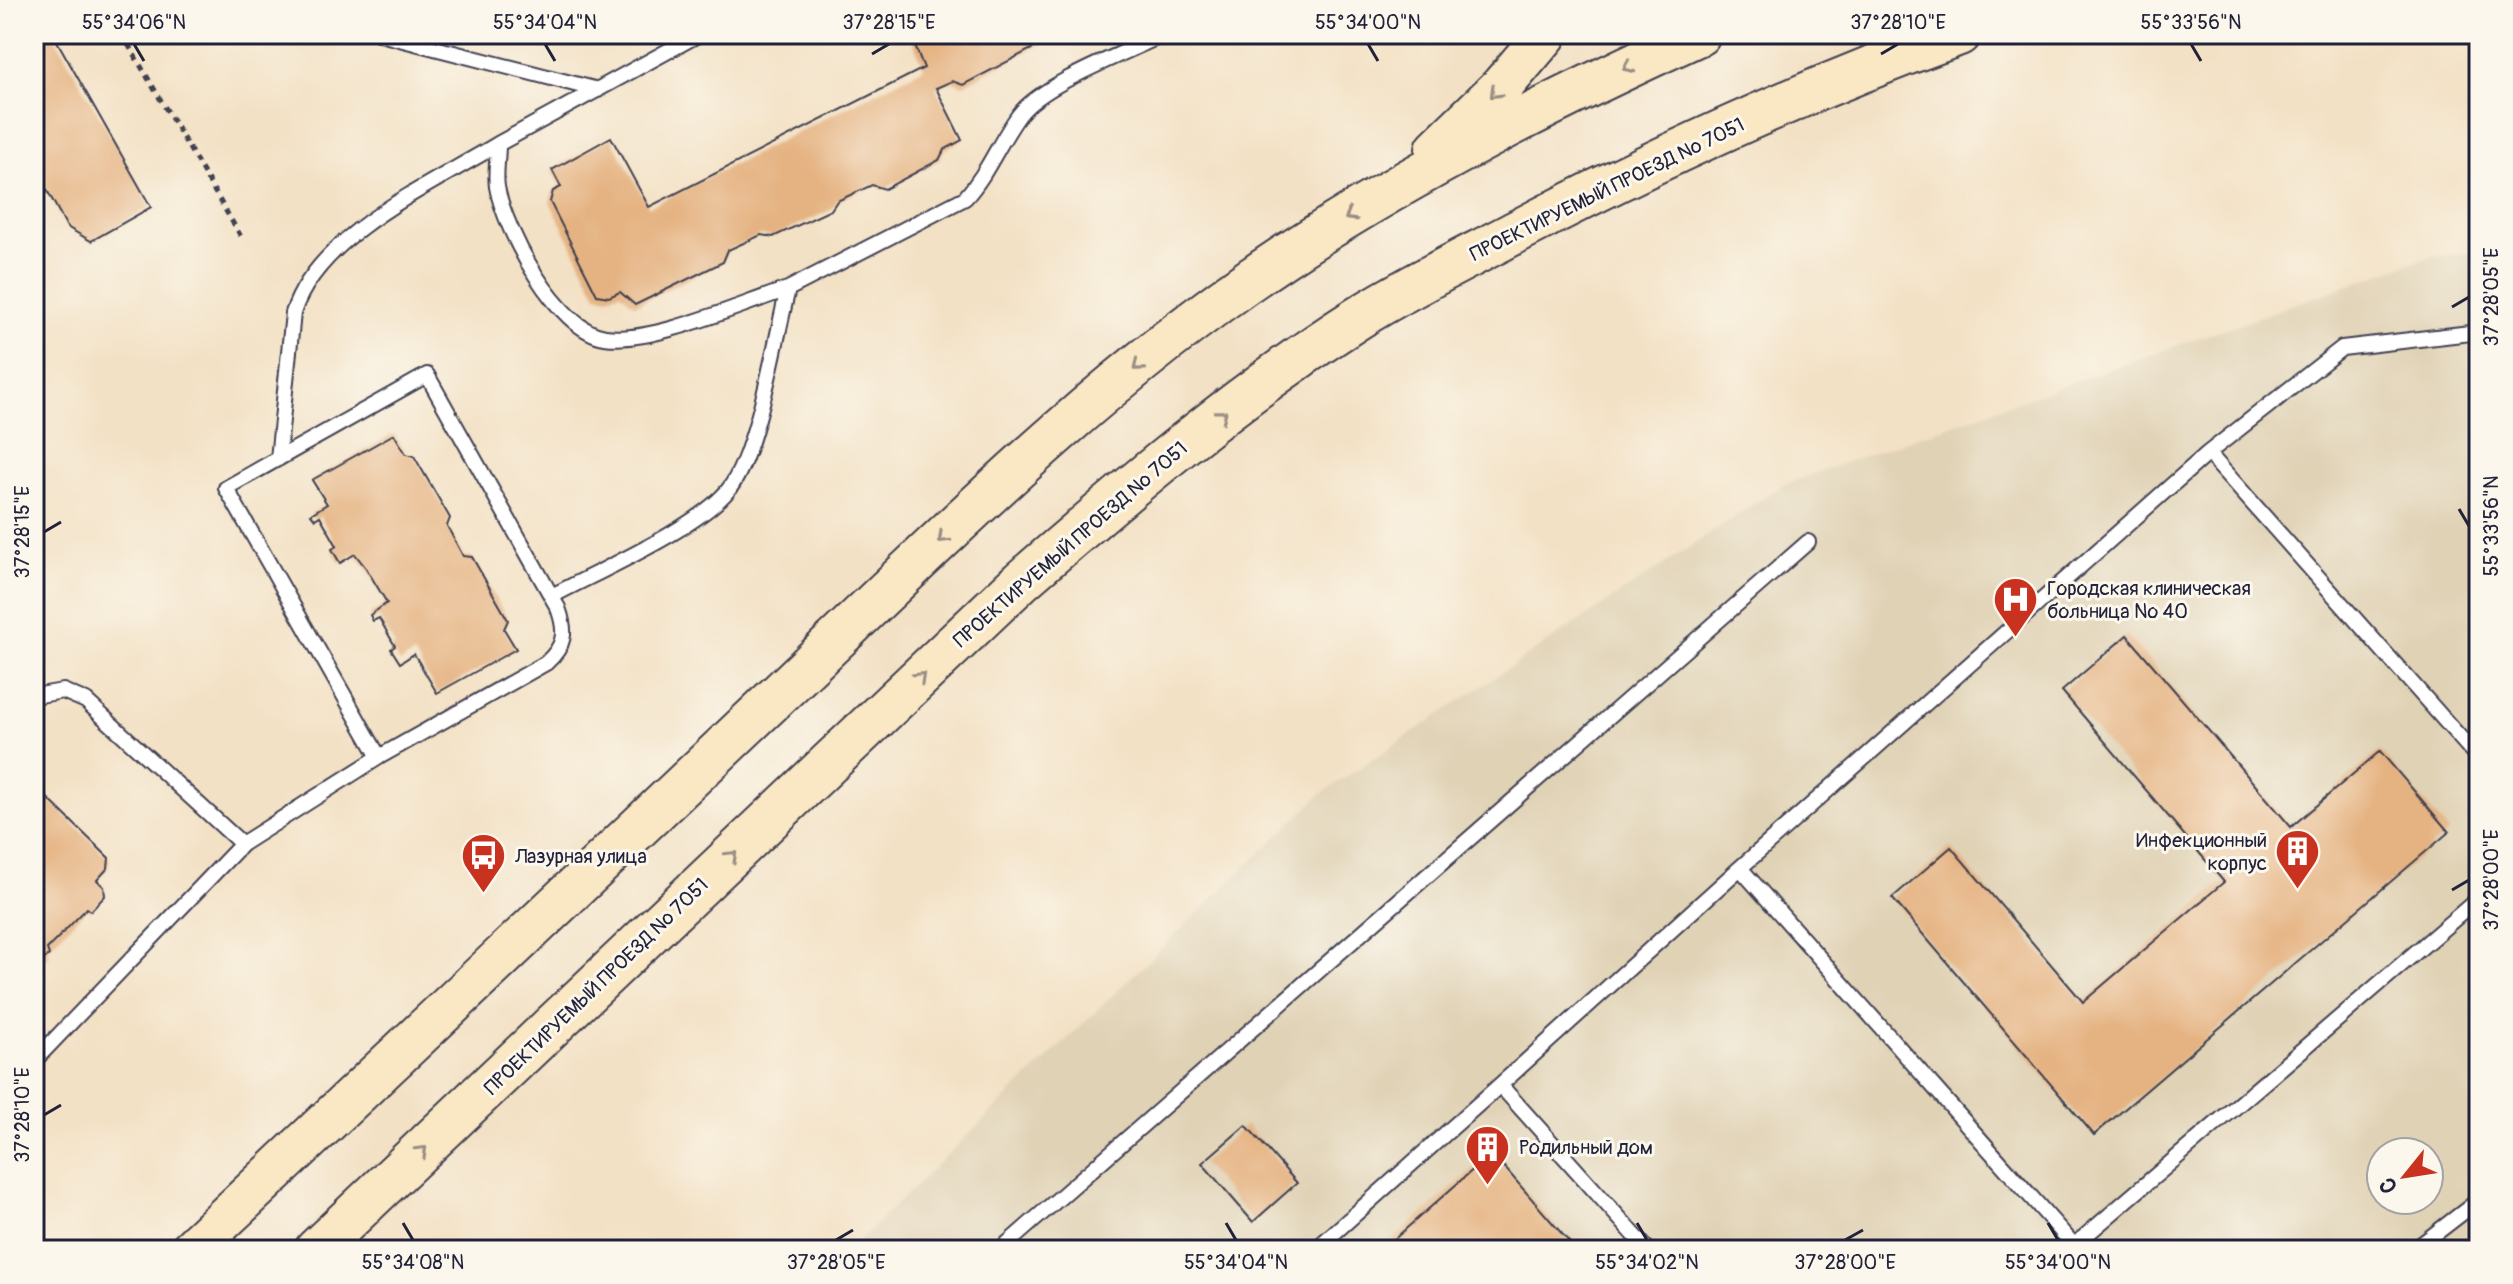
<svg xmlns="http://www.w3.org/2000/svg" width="2513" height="1284" viewBox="0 0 2513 1284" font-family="Pangolin,sans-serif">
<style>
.built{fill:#e0d2b5;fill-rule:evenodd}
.building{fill:#e5b382}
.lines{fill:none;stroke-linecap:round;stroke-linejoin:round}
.lane-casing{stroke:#413f50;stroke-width:18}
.secondary-casing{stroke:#413f50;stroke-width:46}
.path{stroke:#413f50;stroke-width:5;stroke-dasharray:6 6;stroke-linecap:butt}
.lane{stroke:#fff;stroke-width:14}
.secondary{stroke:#fae7c3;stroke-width:42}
.oneway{stroke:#998e86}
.ticks{fill:none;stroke:#22223b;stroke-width:3}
.labels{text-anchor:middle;stroke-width:6;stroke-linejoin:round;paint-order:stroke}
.street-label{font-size:20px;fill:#22223b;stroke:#fbf7ec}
.poi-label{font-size:20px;fill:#22223b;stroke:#fbf7ec;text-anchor:start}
.neatline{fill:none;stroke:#22223b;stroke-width:3}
.ticks-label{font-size:20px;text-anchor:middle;fill:#22223b}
</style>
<rect width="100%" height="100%" fill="#fbf7ec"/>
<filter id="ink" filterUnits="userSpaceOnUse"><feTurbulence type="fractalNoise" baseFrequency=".0125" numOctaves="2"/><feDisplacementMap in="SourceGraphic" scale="16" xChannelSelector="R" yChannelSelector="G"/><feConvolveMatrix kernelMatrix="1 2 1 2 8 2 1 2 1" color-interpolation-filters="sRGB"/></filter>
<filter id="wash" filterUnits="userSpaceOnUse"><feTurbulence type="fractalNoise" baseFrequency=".006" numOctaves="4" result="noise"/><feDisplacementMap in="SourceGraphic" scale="32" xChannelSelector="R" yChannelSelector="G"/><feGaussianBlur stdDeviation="1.8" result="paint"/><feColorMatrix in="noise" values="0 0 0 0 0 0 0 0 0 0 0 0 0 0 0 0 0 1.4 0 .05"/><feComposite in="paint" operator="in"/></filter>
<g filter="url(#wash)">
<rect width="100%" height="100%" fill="#f3e1c5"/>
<path class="built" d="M2479,253V1250H849L1321,794L1784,484L2431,256ZM2381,1152H2429V1200H2381Z"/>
<g id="blocks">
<path class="building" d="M34,34H53L151,207L91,241L67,227L34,166Z
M566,34H623L609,45Z
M910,34H1060L963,85L952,81L936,88L962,140L944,150L939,160L885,189L872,185L837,201L831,210L773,237L761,235L728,250L723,262L635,305L620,292L609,297L597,295L550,202L553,191L561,187L552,170L611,137L649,207L924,68Z
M394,434L406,454L414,456L450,518L447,526L463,556L472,557L508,620L504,629L516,649L437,693L414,654L400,663L391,649L395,646L379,618L373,621L370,615L387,603L366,568L355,554L340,563L332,549L337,546L320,516L315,519L311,514L327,504L312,480Z
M2127,635L2291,827L2380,751L2449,832L2094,1135L1892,898L1951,847L2083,1002L2224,882L2062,691Z
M34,785L109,858L108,868L97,880L104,887L105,896L91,911L87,908L47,949L49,955L34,968Z
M1246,1125L1297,1183L1253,1222L1202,1163Z
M1492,1153L1576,1250H1382L1417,1219Z"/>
</g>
</g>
<g filter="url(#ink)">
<use href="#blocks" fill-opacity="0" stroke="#413f50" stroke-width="2"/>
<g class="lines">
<defs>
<path id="lane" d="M380,34L598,90
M699,34L498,144C498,158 495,174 497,187C505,231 557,330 605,337C652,344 741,304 788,289
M427,375L558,608C567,632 565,646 546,663L379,757L226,488Z
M2208,453L2342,348L2479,332
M278,459L293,313C318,234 431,185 498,144
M552,596C597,572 700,527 729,489C757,453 776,337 788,289L965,198C988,173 999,142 1019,115C1043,83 1126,53 1164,34
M34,696L63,691L86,701L242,844
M34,1061L242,844L379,757
M1500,1085L1740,868
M2070,1249L2479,898
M1000,1250L1808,542
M1315,1250L1500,1085L1648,1250
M2078,1250L1740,868L2208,453L2479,759
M2414,1250L2479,1200"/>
<path id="secondary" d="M1437,149L1501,87L1546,34
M191,1250C386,1066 581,883 775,698C937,544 1097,380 1285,256C1416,170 1557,99 1699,34
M316,1250L1020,582C1128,488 1237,395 1358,318C1409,286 1465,259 1518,231C1661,156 1807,89 1959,34"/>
</defs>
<use href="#lane" class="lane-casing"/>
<use href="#secondary" class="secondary-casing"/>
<path class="path" d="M122,34L243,240"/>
<use href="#lane" class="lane"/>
<use href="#secondary" class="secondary"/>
</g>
<defs><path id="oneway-chevron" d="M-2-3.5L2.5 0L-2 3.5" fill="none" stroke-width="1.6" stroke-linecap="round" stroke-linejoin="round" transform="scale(2)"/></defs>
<g class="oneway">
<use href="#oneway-chevron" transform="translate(1628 67) rotate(155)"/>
<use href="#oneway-chevron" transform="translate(1495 93) rotate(135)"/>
<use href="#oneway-chevron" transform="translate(1350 216) rotate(148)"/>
<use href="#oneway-chevron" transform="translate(1138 366) rotate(140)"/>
<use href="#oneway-chevron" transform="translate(1222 415) rotate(-38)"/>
<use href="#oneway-chevron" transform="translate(943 538) rotate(136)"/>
<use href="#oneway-chevron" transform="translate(920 677) rotate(-44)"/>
<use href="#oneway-chevron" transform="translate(732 856) rotate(-44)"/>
<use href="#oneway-chevron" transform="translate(422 1151) rotate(-44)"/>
</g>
</g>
<path class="ticks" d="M134,44L144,61M545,44L555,61M1368,44L1378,61M2191,44L2201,61M872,54L889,44M1881,54L1898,44M2452,307L2469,297M2459,509L2469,526M44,532L61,522M2452,890L2469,880M44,1115L61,1105M403,1223L413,1240M1226,1223L1236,1240M1637,1223L1647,1240M2048,1223L2058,1240M836,1240L853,1230M1845,1240L1863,1230"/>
<defs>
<symbol id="hospital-pin" viewBox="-11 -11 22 30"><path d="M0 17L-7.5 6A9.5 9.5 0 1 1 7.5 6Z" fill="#c8321e" stroke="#fbf7ec"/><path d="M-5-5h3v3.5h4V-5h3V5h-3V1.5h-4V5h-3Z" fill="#fff"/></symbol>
<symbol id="building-pin" viewBox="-11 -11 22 30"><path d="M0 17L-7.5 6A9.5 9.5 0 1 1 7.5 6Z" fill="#c8321e" stroke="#fbf7ec"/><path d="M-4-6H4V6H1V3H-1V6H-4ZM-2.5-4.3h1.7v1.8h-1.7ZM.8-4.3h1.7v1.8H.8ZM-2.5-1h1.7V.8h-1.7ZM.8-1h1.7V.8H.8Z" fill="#fff"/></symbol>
<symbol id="bus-pin" viewBox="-11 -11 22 30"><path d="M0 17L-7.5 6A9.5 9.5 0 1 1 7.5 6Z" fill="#c8321e" stroke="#fbf7ec"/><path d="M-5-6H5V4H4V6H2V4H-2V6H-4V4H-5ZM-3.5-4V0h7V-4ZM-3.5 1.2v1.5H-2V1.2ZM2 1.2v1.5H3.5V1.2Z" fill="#fff"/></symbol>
</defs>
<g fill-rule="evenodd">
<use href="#hospital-pin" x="1990" y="574" width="51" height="69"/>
<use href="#building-pin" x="2272" y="826" width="51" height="69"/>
<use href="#bus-pin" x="458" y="830" width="51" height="69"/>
<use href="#building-pin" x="1462" y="1122" width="51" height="69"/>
</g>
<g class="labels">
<g class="street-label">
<text transform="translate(1607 189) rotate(-26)" y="7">ПРОЕКТИРУЕМЫЙ ПРОЕЗД № 7051</text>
<text transform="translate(1070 544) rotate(-41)" y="7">ПРОЕКТИРУЕМЫЙ ПРОЕЗД № 7051</text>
<text transform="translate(596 986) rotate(-44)" y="7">ПРОЕКТИРУЕМЫЙ ПРОЕЗД № 7051</text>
</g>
<g class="poi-label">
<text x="2047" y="595">Городская клиническая<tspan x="2047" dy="23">больница № 40</tspan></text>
<text x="2267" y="847" text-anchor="end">Инфекционный<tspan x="2267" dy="23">корпус</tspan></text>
<text x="515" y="863">Лазурная улица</text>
<text x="1519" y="1154">Родильный дом</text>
</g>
</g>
<rect width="2513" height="1284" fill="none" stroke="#fbf7ec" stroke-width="88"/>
<g transform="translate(2405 1176) rotate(240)"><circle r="38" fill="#fbf7ec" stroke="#a4a2a5" stroke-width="2"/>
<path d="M0-6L14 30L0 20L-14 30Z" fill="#c8321e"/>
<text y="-12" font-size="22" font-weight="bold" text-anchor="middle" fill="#22223b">С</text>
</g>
<rect x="44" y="44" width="2425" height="1196" class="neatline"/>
<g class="ticks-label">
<text x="134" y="29">55°34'06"N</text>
<text x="545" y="29">55°34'04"N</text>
<text x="889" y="29">37°28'15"E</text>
<text x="1368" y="29">55°34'00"N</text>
<text x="1898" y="29">37°28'10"E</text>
<text x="2191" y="29">55°33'56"N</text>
<text transform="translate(2491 297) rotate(-90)" y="7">37°28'05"E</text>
<text transform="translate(2491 526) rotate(-90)" y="7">55°33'56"N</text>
<text transform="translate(22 532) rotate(-90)" y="7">37°28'15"E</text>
<text transform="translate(2491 880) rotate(-90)" y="7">37°28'00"E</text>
<text transform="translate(22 1115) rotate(-90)" y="7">37°28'10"E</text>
<text x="413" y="1269">55°34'08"N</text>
<text x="836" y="1269">37°28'05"E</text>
<text x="1236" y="1269">55°34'04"N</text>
<text x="1647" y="1269">55°34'02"N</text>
<text x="1845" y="1269">37°28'00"E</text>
<text x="2058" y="1269">55°34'00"N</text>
</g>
</svg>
